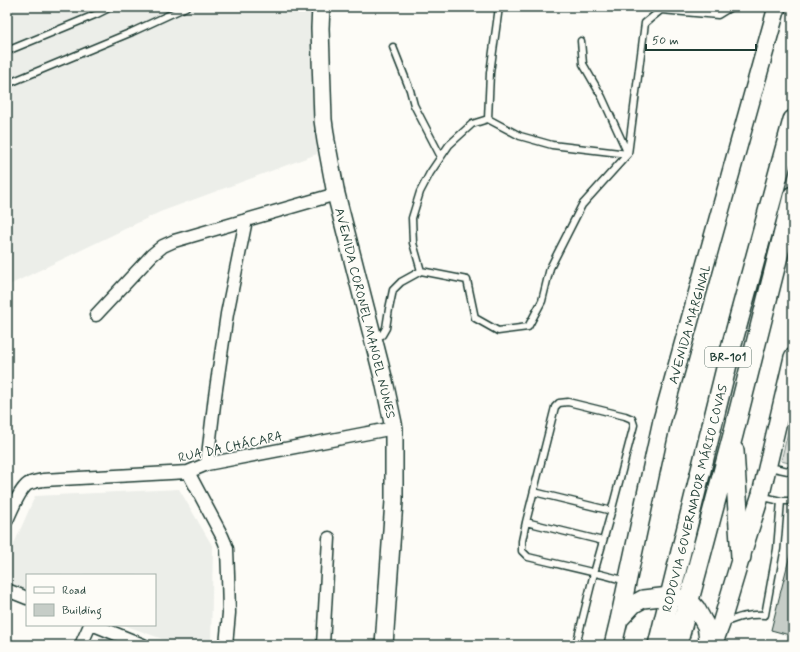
<svg xmlns="http://www.w3.org/2000/svg" width="800" height="652" viewBox="0 0 800 652" font-family="Mynerve,sans-serif">
<style>
.built{fill:#eceee9}
.green{fill:#dde0db;stroke:#7e8e88}
.building{fill:#c6cdc7;stroke:#1f3d34}
.lines{fill:none;stroke-linecap:round;stroke-linejoin:round}
.lane-casing{stroke:#1f3d34;stroke-width:9}
.street-casing{stroke:#1f3d34;stroke-width:15}
.secondary-casing{stroke:#1f3d34;stroke-width:20}
.primary-casing{stroke:#1f3d34;stroke-width:22}
.lane{stroke:#fdfcf7;stroke-width:6}
.street{stroke:#fdfcf7;stroke-width:12}
.secondary{stroke:#fdfcf7;stroke-width:17}
.primary{stroke:#fdfcf7;stroke-width:19}
.labels{text-anchor:middle;stroke-width:3;stroke-linejoin:round;paint-order:stroke}
.shield{fill:#fdfcf7;stroke:#62766e;stroke-width:1}
.shield-label{font-size:12px;font-weight:bold;fill:#1f3d34}
.street-label{font-size:13px;fill:#1f3d34;stroke:#fdfcf7}
</style>
<rect width="100%" height="100%" fill="#fdfcf7"/>
<filter id="ink" filterUnits="userSpaceOnUse"><feTurbulence type="fractalNoise" baseFrequency=".025" numOctaves="2"/><feDisplacementMap in="SourceGraphic" scale="8" xChannelSelector="R" yChannelSelector="G"/><feConvolveMatrix kernelMatrix="1 2 1 2 8 2 1 2 1" color-interpolation-filters="sRGB"/></filter>
<g filter="url(#ink)">
<path class="built" d="M7,7H311L317,154L160,212L7,286Z
M179,489L213,547L211,645H179L124,625H155V575H27V590L7,582V560L35,496Z"/>
<path class="green" d="M793,412V464L781,461Z"/>
<path class="building" d="M793,543V636L771,630Z"/>
<g class="lines">
<defs>
<path id="lane" d="M581,41L583,64L602,97L628,154L552,145L520,136L488,119L472,124L449,145L430,173L420,192L412,218L413,243L421,271L467,280L475,318L498,331L528,327L542,301L550,268L582,205L628,154L645,23L661,10L718,15L731,7
M393,47L410,90L414,105L441,157
M7,51L97,14L111,7
M7,84L132,32L186,7
M488,119L490,73L499,7
M374,337L382,335L386,328L389,309L393,290L401,282L421,271
M769,467L793,472
M534,492L612,511
M762,494L768,498L781,501
M526,522L603,541
M724,623C738,617 749,614 765,615L777,549L781,501H793
M576,645L594,573L609,520L634,425L632,419L625,416L568,402L559,403L555,407L526,522L522,541V551L528,557C561,565 594,572 627,581"/>
<path id="street" d="M96,315L152,255L163,246L174,241L336,194
M207,464L215,396L227,314L246,220
M188,472L222,536L225,543L227,549L228,575L229,613L226,645
M7,520C11,511 20,489 28,484C32,482 38,481 43,480L188,472L207,464L394,428
M7,590L27,598
M94,625L143,645
M81,645L90,625
M323,645L329,538"/>
<path id="secondary" d="M321,7L320,28L323,120L326,141L336,194L384,381L394,428V501L384,645
M619,620L634,604L643,599L670,596L689,600L696,608L706,626L709,645
M613,645L619,620L662,420L777,7
M713,645L721,624L741,557L761,494L793,357"/>
<path id="primary" d="M734,451L741,557
M658,645L732,344L793,120
M677,645L733,435L793,196"/>
</defs>
<use href="#lane" class="lane-casing"/>
<use href="#street" class="street-casing"/>
<use href="#secondary" class="secondary-casing"/>
<use href="#primary" class="primary-casing"/>
<use href="#lane" class="lane"/>
<use href="#street" class="street"/>
<use href="#secondary" class="secondary"/>
<use href="#primary" class="primary"/>
</g>
</g>
<g class="labels">
<rect class="shield" x="705" y="347" width="46" height="20" rx="3"/>
<g class="shield-label">
<text x="728" y="361">BR-101</text>
</g>
<g class="street-label">
<text transform="translate(366 313) rotate(76)" y="5">AVENIDA CORONEL MANOEL NUNES</text>
<text transform="translate(689 324) rotate(-74)" y="5">AVENIDA MARGINAL</text>
<text transform="translate(230 446) rotate(-12)" y="5">RUA DA CHÁCARA</text>
<text transform="translate(694 498) rotate(-76)" y="5">RODOVIA GOVERNADOR MÁRIO COVAS</text>
</g>
</g>
<rect width="800" height="652" fill="none" stroke="#fdfcf7" stroke-width="24"/>
<rect x="12" y="12" width="776" height="628" fill="none" stroke="#1f3d34" stroke-width="1.5" filter="url(#ink)"/>
<rect x="26" y="574" width="130" height="52" fill="#fdfcf7" stroke="#a4b0a9"/>
<rect x="34" y="587" width="20" height="6" fill="#fdfcf7" stroke="#a4b0a9"/>
<text x="62" y="594" font-size="12" fill="#1f3d34">Road</text>
<rect x="34" y="604" width="20" height="12" fill="#c6cdc7" stroke="#a4b0a9"/>
<text x="62" y="614" font-size="12" fill="#1f3d34">Building</text>
<path d="M646 44v6h110v-6" fill="none" stroke="#1f3d34" stroke-width="2"/>
<text x="652" y="44" font-size="12" fill="#1f3d34" stroke="#fdfcf7" stroke-width="3" paint-order="stroke">50 m</text>
</svg>
